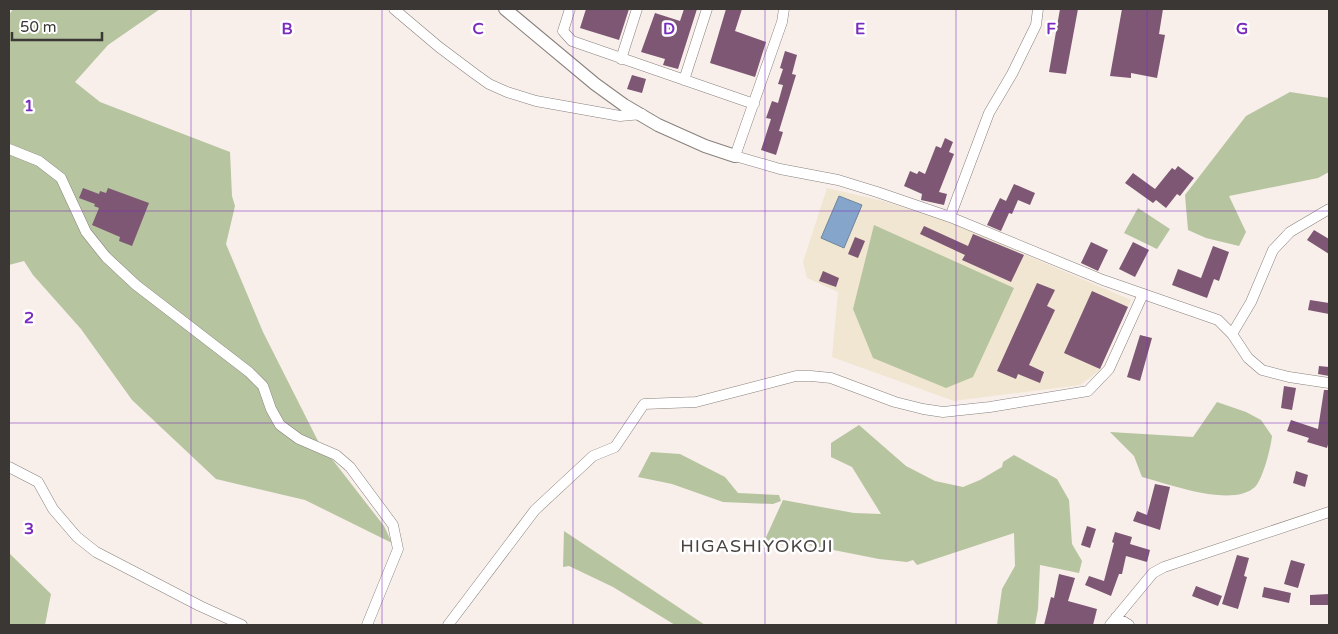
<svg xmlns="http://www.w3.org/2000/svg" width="1338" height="634" viewBox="0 0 1338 634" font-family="'Varela Round',sans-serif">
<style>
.education{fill:#f1e6d1}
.green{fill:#b6c49f}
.water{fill:#85a6ca;stroke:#6e859d}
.building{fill:#7d5773}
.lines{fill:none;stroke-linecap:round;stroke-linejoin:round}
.minor-casing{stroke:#88817d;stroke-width:11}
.tertiary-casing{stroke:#88817d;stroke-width:14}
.minor{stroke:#fff;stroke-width:10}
.tertiary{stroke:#fff;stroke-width:12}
.grid{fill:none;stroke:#7b2cbf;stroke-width:1;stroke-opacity:0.55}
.labels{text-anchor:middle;stroke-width:5;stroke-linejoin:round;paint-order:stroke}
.quarter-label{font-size:18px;letter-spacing:1px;fill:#4a4441;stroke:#fff}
.grid-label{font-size:16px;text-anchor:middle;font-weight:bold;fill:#7b2cbf;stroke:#fff;stroke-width:5;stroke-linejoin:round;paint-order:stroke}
</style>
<rect width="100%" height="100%" fill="#f8efeb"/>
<path class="education" d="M827,188L883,201L949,222L1131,300L1099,371L1080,385L954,401L832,357L838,292L807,278L803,262Z"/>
<path class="green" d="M13,9H160L108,45L75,82L100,102L230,152L232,196L235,206L226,244L263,332L318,441L384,526L392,543L305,500L216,479L132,400L81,329L33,275L24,261L9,265V15Z
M1290,92L1329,98V172L1318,178L1229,196L1246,232L1239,246L1206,238L1188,230L1185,195L1246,116Z
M1138,208L1170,229L1157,249L1124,233Z
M874,225L1014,288L973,377L946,388L873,358L853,309Z
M1217,402L1246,412L1261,420L1272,436C1271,447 1263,479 1255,487C1232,508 1169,484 1142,477L1134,456L1110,432L1193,437Z
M859,425L906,466L935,481L963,487L980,480L1002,467L1003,462L1014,455L1057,479L1069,500L1072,544L1082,561L1079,573L1040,565L1038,609L1035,625H997L1002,589L1015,566L1014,533L917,565L913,560L907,562L879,559L798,543L762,546L783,500L854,513L881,514L852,467L831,457V443Z
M651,452L680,454L725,477L738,493L779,495L781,501L773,504L723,502L672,484L638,477Z
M564,531L705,625H675L613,587L569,566L563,567Z
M9,553L51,594L45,625H9Z"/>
<path class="water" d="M839,196L862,205L844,248L821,238Z"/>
<path class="building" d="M586,9H629L619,40L580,28Z
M684,9H697L678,69L663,65L665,59L641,52L655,13L680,21Z
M726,9H742L735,31L766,42L755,77L710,63Z
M1060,9H1078L1066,74L1049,72Z
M1122,9H1163L1159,34L1165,35L1157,78L1131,73V78L1110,76Z
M785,51L797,55L792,74L796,75L779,131L783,132L776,155L761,150L771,119L766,118L772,101L778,103L783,85L778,84L783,69L780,68Z
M632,75L646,79L642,93L627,89Z
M945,138L953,142L949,152L954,154L939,192L947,194L944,205L921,200L922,194L904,186L910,171L917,174L919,171L925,174L936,146L941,148Z
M1178,166L1194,178L1180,196L1177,194L1166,208L1156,200L1153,203L1125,183L1133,173L1155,189L1172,168L1175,170Z
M1014,184L1035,193L1030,205L1018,200L1012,214L1009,213L1001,231L987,225L1000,198L1006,201Z
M83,188L99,194L100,191L106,193L108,188L149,203L132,246L119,241L120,237L92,225L99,208L94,206L95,204L79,198Z
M924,226L968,246L973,234L1024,255L1011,282L962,260L965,255L920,234Z
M1314,230L1329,239V254L1307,240Z
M855,237L865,241L858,258L848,254Z
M1091,242L1108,250L1098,271L1081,263Z
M1133,242L1149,250L1135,277L1119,269Z
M1213,246L1229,252L1219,281L1214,279L1207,298L1172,285L1178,269L1201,278Z
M823,271L839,278L836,287L819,281Z
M1037,283L1055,290L1047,306L1055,310L1029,365L1044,372L1040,383L1018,374L1016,379L997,371Z
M1092,291L1128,307L1100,369L1064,353Z
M1310,300L1329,303V314L1308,310Z
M1140,335L1152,338L1140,381L1127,377Z
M1319,366L1329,367V376L1318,374Z
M1284,386L1296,388L1292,410L1281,408Z
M1324,390H1329V441L1327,448L1307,442L1309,438L1287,431L1291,420L1318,429Z
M1296,471L1308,475L1305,487L1293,483Z
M1155,484L1170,487L1160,530L1133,521L1137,511L1147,515Z
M1087,526L1096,529L1090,548L1081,545Z
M1115,532L1132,537L1130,544L1150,550L1147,562L1126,556L1122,574H1119L1111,596L1085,585L1089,576L1104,581L1114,543L1112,542Z
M1237,555L1249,558L1244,576L1247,577L1238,609L1222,604Z
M1291,560L1305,564L1298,588L1284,584Z
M1059,574L1075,578L1068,601L1097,609L1093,625H1044L1051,597L1054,598Z
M1196,586L1222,596L1218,606L1192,596Z
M1264,587L1291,593L1289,603L1262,597Z
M1329,594V605H1310V595Z"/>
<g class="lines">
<defs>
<path id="minor" d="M394,9L439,47L475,74L489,84L507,92L536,101L620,116L642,114
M570,9L563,31L572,41L754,104
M784,9L782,22L735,156L780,169L838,180L877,192L950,217L1103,280L1218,320L1232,334L1248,358L1262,370L1289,377L1329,383
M621,59L637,9
M684,80L707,9
M9,149L39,161L61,178L86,232L106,257L136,285L249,372L263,386L271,409L280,425L299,439L336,455L350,467L393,525L398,549L367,625
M950,217L989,113L1012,74L1036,25L1038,9
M1232,334L1251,302L1273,250L1290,232L1329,209
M9,467L38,482L53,509L77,537L96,552L200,606L242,625
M1116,617L1129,625
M448,625L535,510L593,456L615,447L644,404L696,402L796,376H811L831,378L895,402L923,409L943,412L990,407L1088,391L1109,369L1143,294
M1110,625L1153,573L1164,567L1329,512"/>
<path id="tertiary" d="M505,9L595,84L624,105L658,125L705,146L735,156"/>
</defs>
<use href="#minor" class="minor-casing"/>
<use href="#tertiary" class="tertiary-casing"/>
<use href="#minor" class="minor"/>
<use href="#tertiary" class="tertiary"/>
</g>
<path class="grid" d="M191,9V625M382,9V625M573,9V625M765,9V625M956,9V625M1147,9V625M9,211H1329M9,423H1329"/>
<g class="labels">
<g class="quarter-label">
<text x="757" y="552">HIGASHIYOKOJI</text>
</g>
</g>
<g class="grid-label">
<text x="287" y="34">B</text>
<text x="478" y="34">C</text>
<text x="669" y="34">D</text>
<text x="860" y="34">E</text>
<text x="1051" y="34">F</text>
<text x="1242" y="34">G</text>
<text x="29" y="111">1</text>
<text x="29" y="323">2</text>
<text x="29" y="534">3</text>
</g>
<rect width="1338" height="634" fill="none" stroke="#3a3735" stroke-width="20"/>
<path d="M12 32v8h90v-8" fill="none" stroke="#3a3735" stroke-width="2.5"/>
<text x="20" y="32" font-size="15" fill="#3a3735" stroke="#ffffff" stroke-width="4" paint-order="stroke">50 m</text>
</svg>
